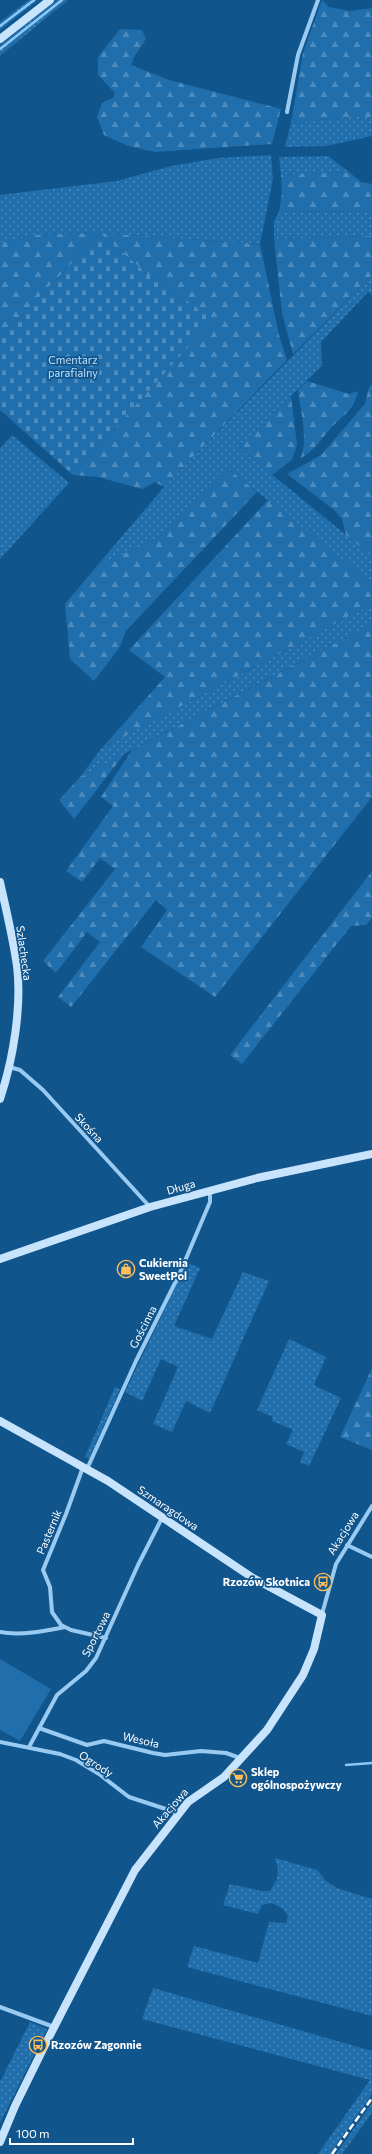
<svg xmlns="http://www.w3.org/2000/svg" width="372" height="2154" viewBox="0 0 372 2154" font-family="Commissioner,sans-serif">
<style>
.grass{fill:url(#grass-dots)}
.forest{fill:url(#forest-firs)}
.cemetery{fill:url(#cemetery-stones)}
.pitch{fill:#206eab}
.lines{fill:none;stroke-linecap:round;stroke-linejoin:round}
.stream{stroke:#8bc8f5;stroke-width:2.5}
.street{stroke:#99cbf2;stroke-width:4}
.secondary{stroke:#c8e4fc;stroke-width:8}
.rail{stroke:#fff;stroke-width:2.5;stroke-dasharray:7 3;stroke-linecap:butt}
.labels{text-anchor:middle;stroke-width:3.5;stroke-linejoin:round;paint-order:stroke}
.park-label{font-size:11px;fill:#c0e2fd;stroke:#11558d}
.street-label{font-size:11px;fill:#fff;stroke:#11558d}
.poi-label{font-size:11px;font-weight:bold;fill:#fff;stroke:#11558d;text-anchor:start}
</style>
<defs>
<pattern id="grass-dots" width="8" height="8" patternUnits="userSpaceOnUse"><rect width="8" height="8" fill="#206eab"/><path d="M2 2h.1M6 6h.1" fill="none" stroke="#4d8bbc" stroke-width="1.8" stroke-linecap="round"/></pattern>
<pattern id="forest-firs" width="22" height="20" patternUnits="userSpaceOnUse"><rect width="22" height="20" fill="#206eab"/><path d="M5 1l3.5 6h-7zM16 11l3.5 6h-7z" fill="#4d8bbc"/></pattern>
<pattern id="cemetery-stones" width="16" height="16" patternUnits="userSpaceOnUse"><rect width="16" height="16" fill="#206eab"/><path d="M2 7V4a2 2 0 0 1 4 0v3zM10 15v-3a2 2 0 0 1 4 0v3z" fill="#4d8bbc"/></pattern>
</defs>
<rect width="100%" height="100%" fill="#11558d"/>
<path class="grass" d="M29,0H38L0,30V22Z
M57,0H68L0,56V45Z
M350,117H372V136L326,146L285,147L291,123Z
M271,155L273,179L260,244L100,233L35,235L0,243V195L117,181L171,166L218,158Z
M328,156L349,172L281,175L279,157Z
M372,211V236L274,239V221L279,212Z
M372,275V295L368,292L321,342L322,366L238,447L372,556V583L226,467L157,538L96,567L164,487Z
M12,435L69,483L0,559V448Z
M372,604V624L80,777L101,749Z
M187,1263L200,1268L174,1326L212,1339L243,1272L269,1281L210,1413L186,1401L172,1432L153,1424L178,1367L161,1359L142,1401L125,1392Z
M289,1339L326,1357L314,1385L341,1398L309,1466L300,1462L304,1452L286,1444L293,1430L272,1421L273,1417L257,1410Z
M115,1387L120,1389L89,1459L85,1457Z
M275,1858L317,1870L326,1881L337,1888L372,1899V2016L187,1967L194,1946L258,1963L269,1922L286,1923L288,1916L283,1909L272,1903L262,1905L258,1914L223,1905L230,1884L261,1891H270L277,1879L278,1869Z
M153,1988L372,2051V2094L330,2154H318L370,2080L142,2019Z
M30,2022L47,2029L0,2123V2082Z
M372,2103V2112L369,2117L342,2154H336Z"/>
<path class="forest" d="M322,0L329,7L350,11L372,8V117H350L291,123L303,53Z
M120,29L142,30L146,39L134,57L131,65L169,80L281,109L272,144L155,152L128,146L104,135L97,117L102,103L113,98L115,93L98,75V57Z
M349,172L361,182L372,184V211L279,212L282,192L281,175Z
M100,233L0,339V243L35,235L100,233L260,244L279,335L287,360L164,487L155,482L142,489L98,477L73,475L212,319L145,272Z
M372,236V275L293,354L282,313L274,239Z
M307,381L349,394L358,391C354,412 341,416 329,430C318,444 315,449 300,459C309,442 300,408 298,390Z
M372,384V556L346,535L342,519L334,510L287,474L321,455L365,404L369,387Z
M291,396L297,445L292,460L272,475L238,447Z
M226,467L257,492L125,632L120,647L94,681L70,659L65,604L96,567L157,538Z
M268,500L372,583V604L101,749L165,677L129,650Z
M372,624V797L215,997L141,947L167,910L156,900L71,1007L58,997L100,942L87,932L56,973L43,961L115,869L100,858L82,882L66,871L113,806L101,797L132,750Z
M125,753L74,819L59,800L80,777Z
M372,871V918L366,925L351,926L242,1064L230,1055Z
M372,1368V1450L340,1437Z"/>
<path class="cemetery" d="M100,233L145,272L213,319L73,475L0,410V339Z"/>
<path class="pitch" d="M0,1659L51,1689L20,1741L0,1730Z"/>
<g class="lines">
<path class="stream" d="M0,26L34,0
M0,49L62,0
M346,1765L372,1763"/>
<path class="street" d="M287,112L298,55L318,0
M9,1067L20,1070L43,1090L150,1207
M83,1467L66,1514L43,1570L50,1587L52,1612L61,1625L71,1630L106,1638
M87,1469L136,1361L179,1275L210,1202V1191
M347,1545L372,1557
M322,1614L336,1564L372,1506
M0,1632C20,1636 45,1631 65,1627
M39,1728L87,1745L104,1741L153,1753L165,1755L201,1751L226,1753L240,1758
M0,1742L60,1754L76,1760L99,1774L129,1797L178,1813
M29,1747L57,1695L86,1671L96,1658L138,1565L162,1518
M0,2007L54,2027"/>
<path class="secondary" d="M0,39L50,0
M0,882C6,909 13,938 17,966C22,1007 13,1060 0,1099
M0,1259L150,1207L257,1178L372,1154
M0,1421L108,1481L253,1578L322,1615L314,1649L303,1675L267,1730L224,1777L188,1802L135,1870L47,2041L15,2106L0,2142"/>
<path class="rail" d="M332,2154L372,2098"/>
</g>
<defs>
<symbol id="shop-ring" viewBox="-11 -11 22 22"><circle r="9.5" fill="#11558d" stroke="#ffbe5a" stroke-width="1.5"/><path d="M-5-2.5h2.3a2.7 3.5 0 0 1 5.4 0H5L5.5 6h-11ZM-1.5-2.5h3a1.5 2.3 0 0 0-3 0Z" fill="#ffbe5a"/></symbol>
<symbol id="bus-ring" viewBox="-11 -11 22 22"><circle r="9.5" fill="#11558d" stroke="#ffbe5a" stroke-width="1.5"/><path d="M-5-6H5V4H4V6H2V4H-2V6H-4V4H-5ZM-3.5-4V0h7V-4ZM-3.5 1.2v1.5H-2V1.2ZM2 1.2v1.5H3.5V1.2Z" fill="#ffbe5a"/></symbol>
<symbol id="supermarket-ring" viewBox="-11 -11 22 22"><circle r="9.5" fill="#11558d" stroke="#ffbe5a" stroke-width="1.5"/><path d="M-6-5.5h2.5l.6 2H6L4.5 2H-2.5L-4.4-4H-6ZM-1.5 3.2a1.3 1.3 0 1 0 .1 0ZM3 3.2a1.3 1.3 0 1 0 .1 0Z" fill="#ffbe5a"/></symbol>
</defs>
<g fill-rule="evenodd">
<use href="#shop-ring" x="116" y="1259" width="20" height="20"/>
<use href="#bus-ring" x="313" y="1572" width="20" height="20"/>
<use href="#supermarket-ring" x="228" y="1768" width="20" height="20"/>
<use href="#bus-ring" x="28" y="2035" width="20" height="20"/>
</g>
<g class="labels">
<g class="park-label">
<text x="73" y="364">Cmentarz<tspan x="73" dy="13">parafialny</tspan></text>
</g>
<g class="street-label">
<text transform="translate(24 953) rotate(82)" y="4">Szlachecka</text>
<text transform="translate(89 1128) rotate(47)" y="4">Skośna</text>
<text transform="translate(181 1187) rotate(-16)" y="4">Długa</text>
<text transform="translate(143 1327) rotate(-63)" y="4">Gościnna</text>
<text transform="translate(168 1508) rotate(34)" y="4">Szmaragdowa</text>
<text transform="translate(49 1532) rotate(-67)" y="4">Pasternik</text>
<text transform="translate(343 1533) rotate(-58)" y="4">Akacjowa</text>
<text transform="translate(96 1634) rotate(-63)" y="4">Sportowa</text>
<text transform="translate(141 1740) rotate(13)" y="4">Wesoła</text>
<text transform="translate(96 1764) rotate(33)" y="4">Ogrody</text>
<text transform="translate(170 1808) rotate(-49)" y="4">Akacjowa</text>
</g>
<g class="poi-label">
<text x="139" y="1267">Cukiernia<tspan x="139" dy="13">SweetPol</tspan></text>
<text x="310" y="1586" text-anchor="end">Rzozów Skotnica</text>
<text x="251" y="1776">Sklep<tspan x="251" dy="13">ogólnospożywczy</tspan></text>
<text x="51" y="2049">Rzozów Zagonnie</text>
</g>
</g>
<path d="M10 2138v6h123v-6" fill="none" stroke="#ffffff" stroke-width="2"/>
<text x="16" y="2138" font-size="12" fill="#ffffff" stroke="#11558d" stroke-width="3" paint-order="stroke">100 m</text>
</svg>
